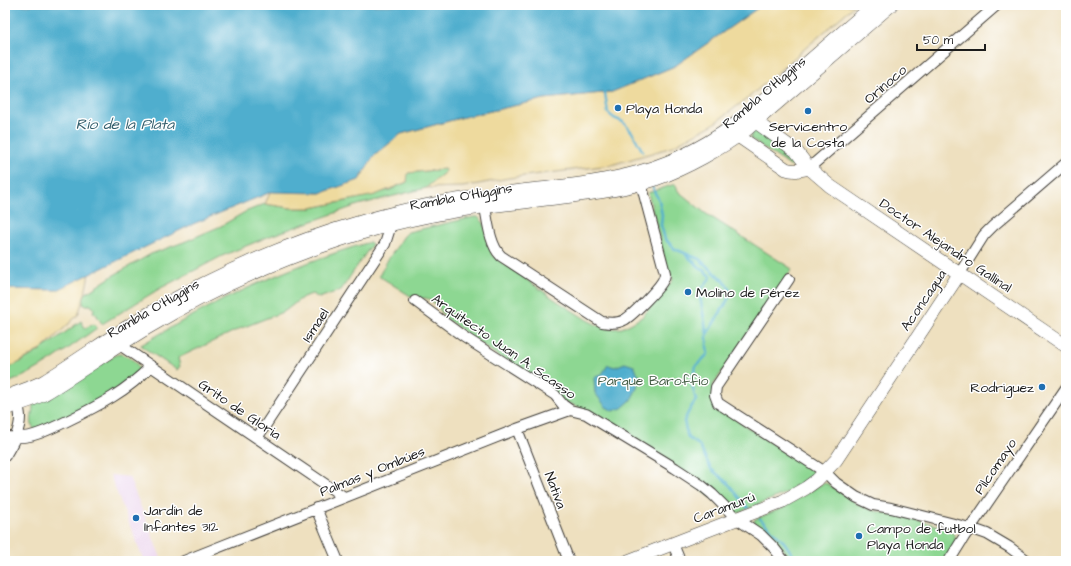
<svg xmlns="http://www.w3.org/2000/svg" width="1071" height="566" viewBox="0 0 1071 566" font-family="'Architects Daughter',sans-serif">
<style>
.built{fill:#ead1ec}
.green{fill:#8dd792;stroke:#547a57}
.sand{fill:#eeda9e;stroke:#857b5d}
.water{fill:#50aece;stroke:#366575}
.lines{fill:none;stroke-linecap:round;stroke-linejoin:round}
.stream{stroke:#50aece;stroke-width:2.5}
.minor-casing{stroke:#3c3934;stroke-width:12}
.major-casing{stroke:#3c3934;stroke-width:14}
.minor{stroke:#fff;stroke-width:10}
.major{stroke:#fff;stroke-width:13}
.poi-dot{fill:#1f6fb2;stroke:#fff;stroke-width:1.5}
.labels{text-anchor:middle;stroke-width:3;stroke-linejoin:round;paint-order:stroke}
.street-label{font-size:14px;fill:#1c1c1c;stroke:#fff}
.poi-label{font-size:14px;fill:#1c1c1c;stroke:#fff;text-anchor:start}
.park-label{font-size:14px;fill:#445d45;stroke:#fff}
.water-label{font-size:15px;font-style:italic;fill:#335e6c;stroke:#fff}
</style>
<rect width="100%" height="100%" fill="#fff"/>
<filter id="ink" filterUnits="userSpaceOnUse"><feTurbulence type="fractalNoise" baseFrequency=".025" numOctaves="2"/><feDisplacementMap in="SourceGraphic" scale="8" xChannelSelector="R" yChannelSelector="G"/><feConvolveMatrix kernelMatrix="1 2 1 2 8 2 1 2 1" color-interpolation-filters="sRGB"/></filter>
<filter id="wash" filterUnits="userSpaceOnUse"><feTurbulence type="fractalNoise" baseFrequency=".012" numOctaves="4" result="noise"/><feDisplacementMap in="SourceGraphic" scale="16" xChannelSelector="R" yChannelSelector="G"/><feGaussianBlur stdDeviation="0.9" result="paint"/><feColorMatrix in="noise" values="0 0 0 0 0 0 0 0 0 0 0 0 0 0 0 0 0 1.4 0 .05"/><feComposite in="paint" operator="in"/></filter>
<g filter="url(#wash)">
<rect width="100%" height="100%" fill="#eee0bf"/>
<path class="built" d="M110,475L129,477L161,558L154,561H144Z"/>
<path class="green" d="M757,130L796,158L793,165L790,166L751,139V134L754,131Z
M444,169H446L444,173L426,188L358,205L270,236L222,256L159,289L102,324L96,314L93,312L94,309L91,305H84L82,301L85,294L114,275L151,254L184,242L221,226L245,212L265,204L291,208H311L347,201L390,190L407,182V173Z
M675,184L678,191L705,213L792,269L713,385L716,406L814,472L805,482L793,490L736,514L583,409L563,401L488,349L445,318L437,305L433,302L426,298L415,299L379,276L387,261L404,236L408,232L474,217H478L484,223L492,255L554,299L587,320L599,326L610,329L622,328L632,323L642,317L673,280L666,265L648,193Z
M370,242L372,244L341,290L319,298L312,294L303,297L285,311L239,329L178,358L180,366L177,370L141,346V345C214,301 288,266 370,242Z
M81,321L85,328L94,324L97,328C67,349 39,372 5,384V369C33,358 57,338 81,321Z
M120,354C128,356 139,362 139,371C109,397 73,418 35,430L34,429C29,422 33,414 33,405L116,355Z
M823,483L828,484L859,505L871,510L906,517L947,528C952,531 956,536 956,542L945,561H791C787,554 783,548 777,543C769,536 756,531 754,521L755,519L783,508Z"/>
<path class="sand" d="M762,5H855L748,98L712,125L669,148L611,165L509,178L463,187L426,188L444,173L446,170L444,169L408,173L407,182L375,195L311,208H291L265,204L271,191L321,193L359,180L374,156L401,134L460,118L544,99L612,92L675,66Z
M89,274L85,294L78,315L43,348L15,365L5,369V289L57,290Z"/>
<path class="water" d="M5,5H762L675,66L612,92L544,99L460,118L401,134L374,156L359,180L321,193L271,192L193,224L57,290L5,289Z
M625,363L634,366L639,376L637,388L631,400L622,408L613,411L606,407L595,393L594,378L602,374L608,365L615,367Z"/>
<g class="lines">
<path class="stream" d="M605,93L608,113L614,118L623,122L632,132L643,152
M653,188L655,193L659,200L662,215L661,225L665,239L675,249L699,259L724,281L729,288L730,295L725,305L707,334V347L708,354L696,366L691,382L696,400L690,409L684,421L688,438L699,445L711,469L727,482L748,508
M686,255L711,277L699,292L707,334
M760,519L784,542L797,561"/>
</g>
</g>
<g filter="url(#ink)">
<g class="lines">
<defs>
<path id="minor" d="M809,168L997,5
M485,207C488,223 490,245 501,256L602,322C609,323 617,324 624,320C632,316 657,290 662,282C664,279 665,277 665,273L641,183
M960,273L984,235L993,226L1066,163
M789,279L716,387L715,395L718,403L825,472L836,483L856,497L873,505L891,508L970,528L987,534L1009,547L1028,561
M415,301L464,337L555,395L563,405L570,410L586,414L675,468L701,485L712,494L737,519L761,535L774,548L784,561
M120,345L344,497
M517,429L569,561
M5,437C13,437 21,438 30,436C43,433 57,426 69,420C100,405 127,391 151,366
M257,438L385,244L391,225
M5,456C12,444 20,432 20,417C20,413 19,409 18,405
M316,508L338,561
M673,544L680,561
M184,561L517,429L570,410
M949,561L964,537L1066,388"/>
<path id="major" d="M749,117L796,151L809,168L830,186L1066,346
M738,136L786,169C794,172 801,170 809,168
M5,397L29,388L43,382C77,361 109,338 143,317C212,276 287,243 364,221C403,210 443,201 484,196C535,188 589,186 639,172C678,161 716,140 747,115L874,5
M5,409L31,400L44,394C79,373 112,349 147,328C219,285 300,250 382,227C428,214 476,207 524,202C568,196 614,193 656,179C686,168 721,149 746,130L891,5
M628,561L783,501L806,488L817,480L836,460L960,273"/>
</defs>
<use href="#minor" class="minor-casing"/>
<use href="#major" class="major-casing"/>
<use href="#minor" class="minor"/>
<use href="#major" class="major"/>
</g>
</g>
<g class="poi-dot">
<circle cx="618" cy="108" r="4"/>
<circle cx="808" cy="111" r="4"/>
<circle cx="688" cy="292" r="4"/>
<circle cx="1042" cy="387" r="4"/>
<circle cx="136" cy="518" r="4"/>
<circle cx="859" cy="536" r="4"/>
</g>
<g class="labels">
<g class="street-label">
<text transform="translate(885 84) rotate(-41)" y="5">Orinoco</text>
<text transform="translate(764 92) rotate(-40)" y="5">Rambla O'Higgins</text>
<text transform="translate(461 196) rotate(-10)" y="5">Rambla O'Higgins</text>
<text transform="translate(946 245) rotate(34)" y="5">Doctor Alejandro Gallinal</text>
<text transform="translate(923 300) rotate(-56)" y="5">Aconcagua</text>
<text transform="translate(153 308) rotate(-30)" y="5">Rambla O'Higgins</text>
<text transform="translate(315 325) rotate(-57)" y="5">Ismael</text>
<text transform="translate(504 346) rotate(35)" y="5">Arquitecto Juan A. Scasso</text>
<text transform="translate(240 409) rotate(34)" y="5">Grito de Gloria</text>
<text transform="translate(995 466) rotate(-56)" y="5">Pilcomayo</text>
<text transform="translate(372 471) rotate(-22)" y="5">Palmas y Ombúes</text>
<text transform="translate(556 490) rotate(69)" y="5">Nativa</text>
<text transform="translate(724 507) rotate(-21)" y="5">Caramurú</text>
</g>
<g class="poi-label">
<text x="626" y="113">Playa Honda</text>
<text x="808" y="131" text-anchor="middle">Servicentro<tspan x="808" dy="16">de la Costa</tspan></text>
<text x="696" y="297">Molino de Pérez</text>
<text x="1034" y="392" text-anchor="end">Rodriguez</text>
<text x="144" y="515">Jardín de<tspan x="144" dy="16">Infantes 312</tspan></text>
<text x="867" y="533">Campo de futbol<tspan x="867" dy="16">Playa Honda</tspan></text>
</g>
<g class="park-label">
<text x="653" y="385">Parque Baroffio</text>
</g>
<g class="water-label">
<text x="125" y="129">Río de la Plata</text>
</g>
</g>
<rect width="1071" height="566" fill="none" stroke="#fff" stroke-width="20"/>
<path d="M917 44v6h68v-6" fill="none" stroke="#1c1c1c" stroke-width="2"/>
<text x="923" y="44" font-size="12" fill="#1c1c1c" stroke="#ffffff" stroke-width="3" paint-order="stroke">50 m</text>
</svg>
